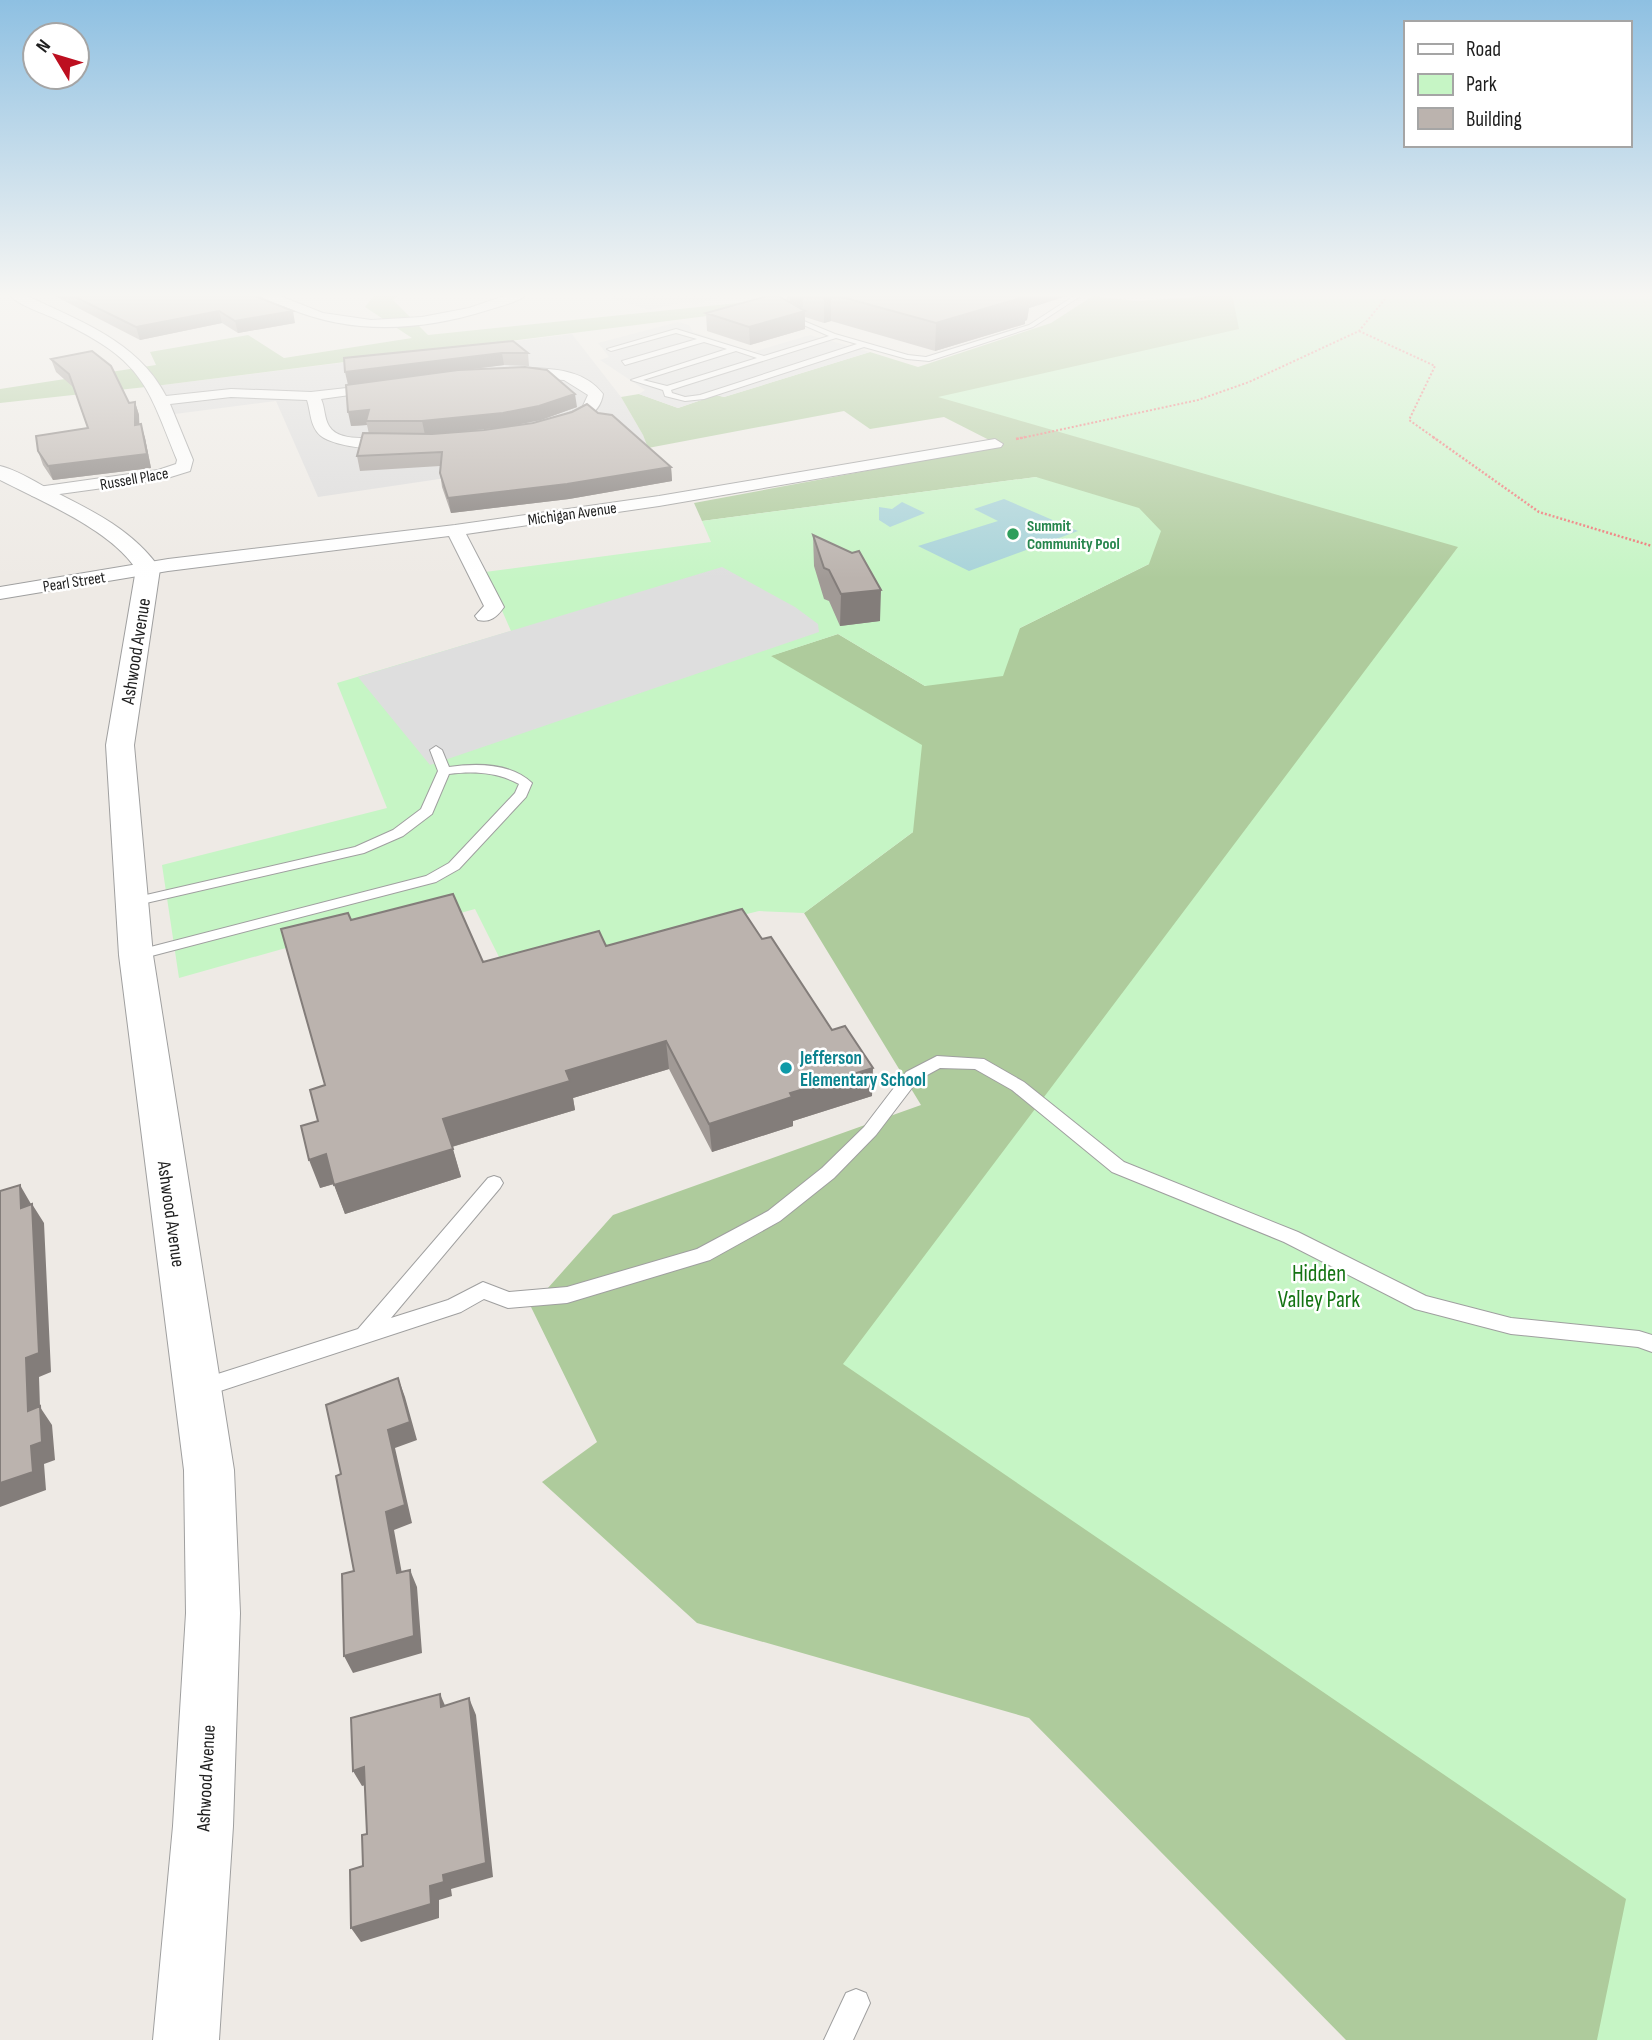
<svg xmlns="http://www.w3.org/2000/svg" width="1652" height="2040" viewBox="0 0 1652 2040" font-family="'Sofia Sans Condensed',sans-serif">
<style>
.residential{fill:#dcdbdb}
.forest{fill:#aecb9c}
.park{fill:#c6f5c5}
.parking{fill:#dedede}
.water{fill:#a8d3d9}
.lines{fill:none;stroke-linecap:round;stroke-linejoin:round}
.service-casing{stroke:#9f9f9f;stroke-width:2}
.minor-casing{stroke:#9f9f9f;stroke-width:2}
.tertiary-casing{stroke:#9f9f9f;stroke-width:2}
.path-far1{stroke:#ef7574;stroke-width:2;stroke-dasharray:2 2;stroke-linecap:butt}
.path{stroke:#ef7574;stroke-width:2.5;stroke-dasharray:2 2;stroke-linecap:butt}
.service{fill:#fff;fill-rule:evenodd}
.minor{fill:#fff;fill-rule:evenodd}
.tertiary{fill:#fff;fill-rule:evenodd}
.wall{fill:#a19a96}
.shaded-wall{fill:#837d7a}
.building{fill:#bbb3ae;stroke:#837d7a;stroke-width:2}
.leisure-dot{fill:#2e9e5b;stroke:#fff;stroke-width:2.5}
.culture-dot{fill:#0f9aa8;stroke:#fff;stroke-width:2.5}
.labels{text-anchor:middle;stroke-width:5;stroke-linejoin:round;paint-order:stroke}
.far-street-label{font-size:16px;fill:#1e1e1e;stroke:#fff}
.far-leisure-label{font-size:16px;font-weight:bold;fill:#27864d;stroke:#fff;text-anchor:start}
.street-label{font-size:19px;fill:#1e1e1e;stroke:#fff}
.culture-label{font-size:19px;font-weight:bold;fill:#0d838f;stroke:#fff;text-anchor:start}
.near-park-label{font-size:23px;fill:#157413;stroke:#fff}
</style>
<rect width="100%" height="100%" fill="#eeeae5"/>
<path class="residential" d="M572,334L621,397L643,435L648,448L318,497L276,401L167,415L155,386Z"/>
<path class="forest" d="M375,294H401L393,300L428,335L777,299L786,306L155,386L0,403V389L156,365L150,352L248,335L284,358L412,338L365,307Z
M1194,294H1645L1652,2040H1346L1029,1718L697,1623L542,1482L597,1442L531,1307L613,1215L921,1105L804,913L913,832L770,656L838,634L925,686L1020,628L1149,564L1036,477L702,521L694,503L1001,446L944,417L870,429L844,411L648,448L643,435L621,397L639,394L678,408L716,395L724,397L870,352L918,367L1051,323L1093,296L1136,301L1196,297Z"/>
<path class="park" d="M1232,294H1652V2040H1597L1626,1899L843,1364L1458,547L938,397L1239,329Z
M1036,477L1139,508L1161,531L1149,564L1020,628L1003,676L925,686L838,634L771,656L922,745L913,832L804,913L759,911L507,973L475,909L376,936L371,924L179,978L162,865L387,808L337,683L511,631L485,572L711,542L702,521Z"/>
<path class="parking" d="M599,294H729L731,295L695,304L686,302L649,310Z
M678,322L689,325L693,332L753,352L810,335L870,352L724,397L716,395L678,408L639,394L645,390L600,360L609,357L598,343Z
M722,567L795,607L818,624L819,632L430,765L358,677Z"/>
<path class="water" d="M1004,499L1078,531L969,571L918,546L998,521L974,509Z
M902,502L925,513L890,527L879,520V507L892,509Z"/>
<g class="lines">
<defs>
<path id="service" d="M1077,294L1079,297L1033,327L929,361L907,359L864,347L704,399L685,401L665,396L663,390L631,380L727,349L704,342L625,365L622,361L697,339L676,333L611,351L607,349L676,329L764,356L829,336L785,317L787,314L835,334L908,355L926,357L1029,325ZM836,338L857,344L700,395L685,397L672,393L671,390L683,386ZM736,351L757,358L667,386L643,380Z
M436,746L442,750L449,767C476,763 511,763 532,783L526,797L459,869L436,882L136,960L131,958L129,955L131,952L426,876L449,863L515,793L519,784C497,772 474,771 449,774L432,814L403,836L364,853L133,906L126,902L133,898L355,847L393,830L421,809L438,771L430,750Z
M937,1056L984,1059L1024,1082L1124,1162L1298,1232L1426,1296L1511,1318L1639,1331L1652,1335V1352L1638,1347L1511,1334L1415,1309L1284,1242L1112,1172L1012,1090L975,1069L940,1068L918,1080L876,1135L834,1178L780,1221L710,1260L567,1303L508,1308L484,1299L461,1312L202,1397L195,1394L192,1388L195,1382L202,1379L358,1329L488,1178L494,1176L500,1178L503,1183L500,1188L391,1318L448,1300L483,1282L509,1292L567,1287L697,1249L768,1211L822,1168L864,1127L906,1072Z
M856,1989L866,1993L870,2003L853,2040H824L846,1993Z"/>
<path id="minor" d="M8,294H23C77,320 137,340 166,396L231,389L311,392L391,383L393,386L386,390L321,399C325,407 324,418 329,426C343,449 392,429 407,443C395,455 334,447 321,436C310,427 311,412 307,400L231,397L170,404L193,460L190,471L161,480L38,497L32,496L29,492L32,488L38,487L158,470L176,464L177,460C147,385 143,362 66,324C48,314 22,308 8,294Z
M259,294H275L323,313L371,320L422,317L469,308L510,294H527C517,303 500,306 488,310C422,331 352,335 288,308C278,304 266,301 259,294Z
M533,368C560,369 586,372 603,394C600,416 572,431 551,426L548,423L551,420L582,408L588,395L564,380L511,377L504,373L511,369Z
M995,439L1003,444L1001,447L659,506L466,534L504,607C497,617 490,623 478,620L475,616L484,606L449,536L168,571L0,599V587L168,559L455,525L659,496Z"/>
<path id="tertiary" d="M0,466C16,470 31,479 45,487C87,508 133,529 160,569L134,745L153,955L234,1470L240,1613L233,1826L219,2040H153L173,1826L186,1613L184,1470L119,955L106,745L136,569C111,530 41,501 0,480Z"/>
</defs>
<use href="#service" class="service-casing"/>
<use href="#minor" class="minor-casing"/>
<use href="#tertiary" class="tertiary-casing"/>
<path class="path-far1" d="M1359,331L1435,366L1409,420L1436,439
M1017,439L1198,400L1249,382L1359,331L1389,294"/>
<path class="path" d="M1433,437L1539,512L1652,546
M1016,439L1025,437"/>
<use href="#service" class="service"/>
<use href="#minor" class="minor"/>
<use href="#tertiary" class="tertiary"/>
</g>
<path class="wall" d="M51,294H250L295,323L238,333L222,323L140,340Z
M787,294H1067V296L1029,308L1027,320L1025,321V324L935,351L831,321L824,323L805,317V329L750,345L707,331L706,313L787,301Z
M513,341L528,353L529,366L504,365L473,369L577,407L541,420L505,427L435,434L484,430L598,413L671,467L672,481L569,499L451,513L442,487L440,473V466L360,471L357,456L369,434L367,425L351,426Z
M51,359L129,403L135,402L139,415V424L145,438L151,468L53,480L43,465L38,451L88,428L73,387L56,372Z
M813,535L880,621L840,626L829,601L824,599L814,566Z
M351,920L483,962L606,946L762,939L872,1096L793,1121V1126L712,1152L669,1069L573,1098L575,1110L452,1147L461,1177L345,1214L334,1184L320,1188L318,1121L325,1085Z"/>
<path class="shaded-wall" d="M790,294H803V307L790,310Z
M831,294V321L824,323V296Z
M1010,294H1067V296L1029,308L1027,320L1025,321V324L935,351L936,323Z
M219,311L222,323L140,340L136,327Z
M293,311L295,323L238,333L235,321Z
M805,311V329L750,345L749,327Z
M502,353L504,365L348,385L345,372Z
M575,394L577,407L541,420L505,427L425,435L422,421Z
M135,402L139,415L140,439L135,425Z
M369,410L366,421L367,425L351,426L348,412Z
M141,424L145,438L151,468L53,480L48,466Z
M671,467L672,481L569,499L451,513L448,498Z
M881,590L880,621L840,626L841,594Z
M666,1041L669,1069L573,1098L575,1110L451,1147L443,1119L566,1071Z
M873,1068L872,1096L793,1121V1126L712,1152L709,1124L790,1093Z
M453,1149L461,1177L345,1214L334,1185Z
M326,1154L337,1183L320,1188L309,1160Z
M20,1185L31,1204L21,1208Z
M32,1204L44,1223L51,1372L39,1377L40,1407L52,1425L55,1460L44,1464L46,1490L0,1507V1483L28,1411L26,1358Z
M398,1378L405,1397L417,1440L395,1448L412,1523L394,1530L405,1590L397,1573L386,1512L388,1430Z
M410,1570L417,1587L422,1653L353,1673L344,1656Z
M440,1694L447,1710L441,1707Z
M469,1698L476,1715L493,1877L451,1889L452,1896L439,1900V1918L361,1942L351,1928L443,1875Z
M364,1767L373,1783L362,1786L353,1771Z"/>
<path class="building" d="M69,294H250L293,311L235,321L219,311L136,327Z
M775,294L805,311L749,327L706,313Z
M831,294H1026L1022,295L1027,296L936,323Z
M513,341L528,353H502L345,372L344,358Z
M92,351L111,366L129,403L135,402V425L141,424L147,454L48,466L38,451L36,436L88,428L69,374L51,359Z
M525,367L547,370L575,394L539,406L503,413L422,421H366L369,410L348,412L346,385L458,370Z
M587,404L598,413L612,415L671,467L567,484L448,498L440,473L442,452L357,456L363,433L432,434L484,430L533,423L572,412Z
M813,535L852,553L859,551L881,590L841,594L829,570L824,568Z
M453,894L483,962L599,931L606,946L742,909L762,939L771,937L832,1030L845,1026L873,1068L790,1093L792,1097L709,1124L666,1041L566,1071L570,1081L443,1119L453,1149L334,1185L326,1154L309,1160L301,1126L318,1121L310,1090L325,1085L281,929L348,913L351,920Z
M20,1185L21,1208L32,1204L39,1353L26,1358L28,1411L40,1406L42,1442L31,1446L33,1472L0,1483V1191Z
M398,1378L410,1422L388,1430L405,1505L386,1512L397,1573L410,1570L414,1636L344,1656L342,1574L354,1571L336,1476L341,1474L326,1405Z
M440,1694L441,1707L469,1698L486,1863L443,1875L444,1882L430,1886L431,1904L351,1928L350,1870L363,1866L362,1835L367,1834L364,1767L353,1771L351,1718Z"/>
<linearGradient id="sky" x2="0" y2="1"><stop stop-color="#8ec0e2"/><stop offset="0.51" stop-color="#f7f6f3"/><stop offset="1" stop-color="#f7f6f3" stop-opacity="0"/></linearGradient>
<rect width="1652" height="579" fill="url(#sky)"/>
<circle class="leisure-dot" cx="1013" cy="534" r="7"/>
<circle class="culture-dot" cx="786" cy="1068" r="7"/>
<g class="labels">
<g class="far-street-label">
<text transform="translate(134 478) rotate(-10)" y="6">Russell Place</text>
<text transform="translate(572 513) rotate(-8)" y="6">Michigan Avenue</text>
<text transform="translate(74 581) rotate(-9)" y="6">Pearl Street</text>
</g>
<g class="far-leisure-label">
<text x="1027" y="531">Summit<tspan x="1027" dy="18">Community Pool</tspan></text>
</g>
<g class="street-label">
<text transform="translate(135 651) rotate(-81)" y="7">Ashwood Avenue</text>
<text transform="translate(172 1214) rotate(82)" y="7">Ashwood Avenue</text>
<text transform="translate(205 1778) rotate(-87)" y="7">Ashwood Avenue</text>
</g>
<g class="culture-label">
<text x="800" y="1064">Jefferson<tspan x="800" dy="22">Elementary School</tspan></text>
</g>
<g class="near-park-label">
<text x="1319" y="1281">Hidden<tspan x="1319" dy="26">Valley Park</tspan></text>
</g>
</g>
<rect x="1404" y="21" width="228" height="126" fill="#ffffff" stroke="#a5a5a5" stroke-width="2"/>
<rect x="1418" y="44" width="35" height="10" fill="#ffffff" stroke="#a5a5a5" stroke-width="2"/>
<text x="1466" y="56" font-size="21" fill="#1e1e1e">Road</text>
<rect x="1418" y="74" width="35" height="21" fill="#c6f5c5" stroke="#a5a5a5" stroke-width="2"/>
<text x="1466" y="91" font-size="21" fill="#1e1e1e">Park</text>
<rect x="1418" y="108" width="35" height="21" fill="#bbb3ae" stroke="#a5a5a5" stroke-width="2"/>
<text x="1466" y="126" font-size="21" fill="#1e1e1e">Building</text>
<g transform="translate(56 56) rotate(308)"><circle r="33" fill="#ffffff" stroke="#a5a5a5" stroke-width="2"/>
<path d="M0-5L12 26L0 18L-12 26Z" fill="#bd0f20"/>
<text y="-10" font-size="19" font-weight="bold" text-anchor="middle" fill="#1e1e1e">N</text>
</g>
</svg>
